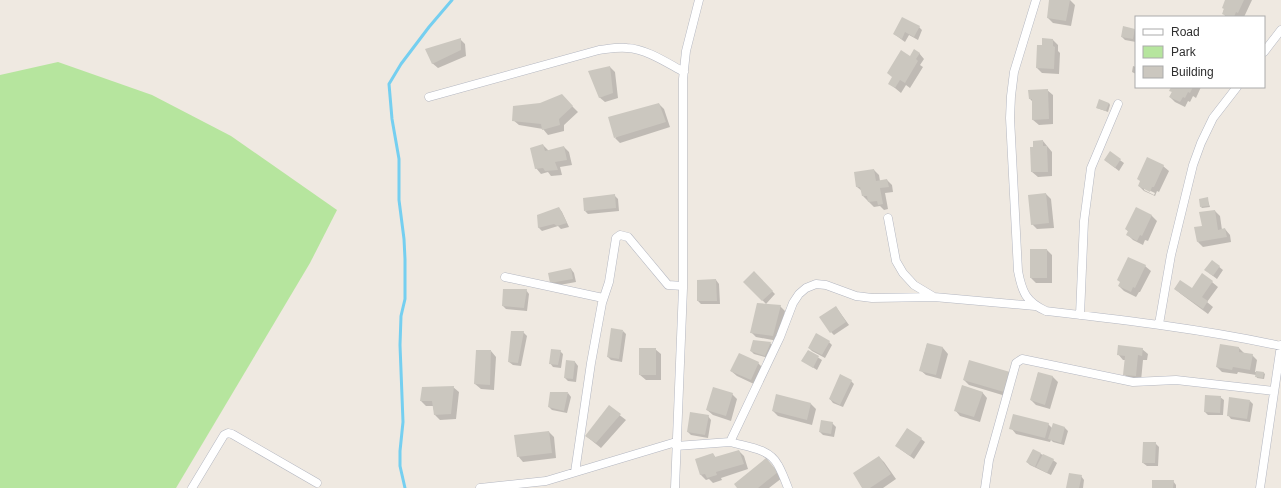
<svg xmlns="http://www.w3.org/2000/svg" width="1281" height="488" viewBox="0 0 1281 488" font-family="Helvetica,sans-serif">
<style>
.green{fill:#b6e59e}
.shadow{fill:#0003;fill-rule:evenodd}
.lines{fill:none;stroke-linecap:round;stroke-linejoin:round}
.stream{stroke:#75cff0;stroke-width:3}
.building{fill:#cbc7bf}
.street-casing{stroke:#b4b7c1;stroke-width:9}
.street{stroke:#fff;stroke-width:8}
</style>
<rect width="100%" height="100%" fill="#efe9e1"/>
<path class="green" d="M58,62L152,95L231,136L337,210L310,263L176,488H0V75Z"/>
<path class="shadow" d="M1050,0H1070L1075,5L1071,26L1053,23L1048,18Z
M1226,0H1252L1244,17H1226L1223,13Z
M919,27L922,30L918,40L909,35L905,42L894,34Z
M1135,30L1136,31V42L1125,40L1122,37Z
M460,39L465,44L466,56L438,68L432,63Z
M1043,39L1053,40L1058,45V51L1060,53L1059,74L1042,73L1037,68L1043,46Z
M919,53L924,59L920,65L923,67L910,88L906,85L901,93L890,84L910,57Z
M1133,66L1136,67V74L1132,72Z
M610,67L615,72L618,98L605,102L599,97Z
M1172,87H1201L1196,98L1193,96L1190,102L1188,101L1185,107L1175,102L1170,97L1172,92Z
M1047,90L1053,95V124L1039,125L1033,120V102L1030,99Z
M567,101L578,112L564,125V131L548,135L543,129L519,125L513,120Z
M1109,103L1110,105L1108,112L1097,108Z
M659,104L664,109L670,127L620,143L615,138Z
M1043,141L1052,152V176L1038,177L1032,172Z
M543,145L549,151L564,147L569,152L572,165L560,167L562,175L551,176L548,172L541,174L536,168Z
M1110,153L1124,163L1119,171L1105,160Z
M1163,166L1169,171L1159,192L1157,191L1155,196L1144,191L1139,186ZM1144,188L1155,193L1154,195L1144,190Z
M874,170L879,175L880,181L887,180L892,185L893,192L885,193L888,209L884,210L880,206L874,207L863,196L862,191L857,187Z
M1046,194L1051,199L1054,228L1037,229L1032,224Z
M614,195L618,199L619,211L588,214L585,211Z
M1207,198L1210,207L1202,208L1201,207Z
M559,208L562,212L569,227L561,229L558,226L542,231L539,228L538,216Z
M1136,208L1152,216L1157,221L1148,241L1145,240L1143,245L1133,240L1128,235L1129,232L1126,229Z
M1215,211L1220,216L1222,230L1225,229L1230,235L1231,242L1203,247L1198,242L1203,227Z
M1047,250L1052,255V283H1036L1031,278Z
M1212,261L1223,270L1217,279L1209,273Z
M1145,266L1151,271L1140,292H1139L1136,297L1124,291L1119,286Z
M571,269L574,273L576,282L554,286L551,283Z
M754,273L775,294L766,304L745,282Z
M716,280L719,284L720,304H701L698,301V281Z
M1212,282L1218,287L1207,302L1213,307L1208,314L1181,294L1175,289L1192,290Z
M526,290L529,294L527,311L506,309L503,306Z
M780,306L785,311L778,341L756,337L751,332Z
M836,307L849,325L834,335L831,332Z
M623,331L626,334L622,362L611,360L608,357Z
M523,332L527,336L521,366L513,365L509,362Z
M829,342L832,345L825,358L812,351L809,348Z
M770,343L774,347L769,358L754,354L751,351Z
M927,344L943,348L948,354L941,379L926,375L920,370Z
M1239,348L1244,353L1252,355L1257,360L1255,372L1264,373L1265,374L1264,379L1257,378L1256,375L1238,372L1237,374L1222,372L1217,367Z
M655,349L661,354V380H646L640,375Z
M1142,349L1148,354L1147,360H1143L1141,381L1129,379L1124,374L1126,360H1123L1118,354Z
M491,351L496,357L494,390L481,389L475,384Z
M560,351L563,354L561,368L553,367L550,363Z
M808,351L822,360L817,370L803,361Z
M567,361L575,362L578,366L576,382L568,381L565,378Z
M758,363L763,368L756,385L737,376L731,371Z
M1009,373V397L969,385L964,380Z
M1038,373L1053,377L1058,382L1050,409L1036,405L1031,400Z
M851,381L854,384L843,407L833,403L830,399Z
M453,387L459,392L456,419L440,420L435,415L433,406H426L421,401Z
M982,392L987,398L980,422L960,416L955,410Z
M568,393L571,397L567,413L552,410L549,407Z
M732,394L737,399L731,421L713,415L707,410Z
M1220,397L1224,400L1223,415H1208L1205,412Z
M1250,401L1253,404L1250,422L1231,419L1228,415Z
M811,404L816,409L812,425L778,416L773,411Z
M609,407L626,420L601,448L586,436Z
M708,416L711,420L708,438L691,435L688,432Z
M832,423L836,427L834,437L823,435L820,432Z
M1048,424L1052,428H1065L1068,431L1064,445L1053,442L1051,440L1050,442L1016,434L1011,428Z
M908,429L925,442L914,459L900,449Z
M549,432L554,437L556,458L523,462L518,456Z
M1155,443L1159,447L1158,466H1147L1143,463Z
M1033,450L1053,460L1057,463L1051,475L1030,465L1027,462Z
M739,451L744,456L748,469L721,478L722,480L713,483L709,479L706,480L701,475L696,460L713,454L716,458Z
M879,457L884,462L896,479L883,488H863Z
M766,459L782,478L769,488H738Z
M1081,476L1084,480L1083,488H1067Z
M1173,481L1176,485V488H1153Z"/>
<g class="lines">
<path class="stream" d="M405,488L400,466V451L403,422L400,345L401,316L405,299V259L404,239L399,200V159L392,119L389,84L401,64L429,27L452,0"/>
</g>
<path class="building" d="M1049,0H1070L1066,21L1047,18Z
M1225,0H1244L1238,13L1236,12L1234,17H1229L1222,14L1224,9L1222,8Z
M902,17L920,26L914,37L905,32L902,39L893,34Z
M1123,26L1135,29L1133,39L1121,37Z
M461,38V50L432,64L425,49Z
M1042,38L1053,39V46L1055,47L1054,69L1036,68L1037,45H1042Z
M914,49L920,53L916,59L918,61L905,83L900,80L895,88L888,84L892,77L887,73L901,50L910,56Z
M610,66L613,93L599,98L588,71Z
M1171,87H1193L1190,93L1188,92L1185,98L1183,97L1180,102L1169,97L1172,92L1169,91Z
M1048,89L1049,119L1032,120V99H1029L1028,90Z
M562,94L573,106L559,119L560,125L542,130L541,124L512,121L513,106L540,103Z
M1099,99L1109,103L1106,111L1096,108Z
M659,103L666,122L614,138L608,117Z
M1043,140V146H1047L1048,172H1031L1030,147H1033V141Z
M543,144L545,151L564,146L567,160L555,162L558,170L545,171L543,168L535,169L530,148Z
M1110,151L1121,159L1115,168L1104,160Z
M1147,157L1164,165L1154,187H1152L1150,192L1138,186L1140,181L1137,179Z
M874,169L876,181L887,179L889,187L880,188L883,204L878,205L877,201L868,202L867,196H862L860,187H856L854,172Z
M1046,193L1049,223L1031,225L1028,195Z
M615,194L616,208L584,211L583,198Z
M1208,197L1209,206L1200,207L1199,199Z
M559,207L567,223L557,226L554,224L538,228L537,215Z
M1136,207L1152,215L1142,236L1140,235L1137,241L1126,235L1128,231L1125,229Z
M1215,210L1218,230L1225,228L1227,237L1197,242L1194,227L1202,226L1199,212Z
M1030,249H1047V278H1030Z
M1128,257L1146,265L1135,288L1133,287L1131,292L1118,286L1120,282L1117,280Z
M1212,260L1220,266L1213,276L1204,270Z
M571,268L573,279L550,283L548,273Z
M754,271L773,291L762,301L743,282Z
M1202,273L1213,281L1202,297L1208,301L1203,309L1174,289L1180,280L1192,288Z
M716,279L717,301H697V280Z
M503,289H527L524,308L502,306Z
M757,303L781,305L773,336L750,333Z
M836,306L846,322L830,333L819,317Z
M611,328L623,330L619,359L607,357Z
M511,331H524L518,363L508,362Z
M816,333L830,341L822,355L808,348Z
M753,340L771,342L765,356L750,351Z
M927,343L943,347L936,375L919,371Z
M1220,344L1239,347V352L1253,354L1250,370L1233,367L1232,370L1216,367Z
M1118,345L1143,348L1142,356L1138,355L1136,376L1123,375L1125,356L1117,355Z
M639,348H656V375H639Z
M551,349L561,350L558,365L549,364Z
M476,350H491L490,385L474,384Z
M808,350L819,356L813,368L801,361Z
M739,353L759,362L751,380L730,371Z
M566,360L575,361L573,379L564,378Z
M969,360L1010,372L1004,392L963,380Z
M1256,371L1264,372L1263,378L1255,377Z
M1038,372L1053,376L1045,405L1030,400Z
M840,374L852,380L840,405L829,399Z
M962,385L983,392L974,417L954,411Z
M454,386L451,414L434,415L432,401H420L422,387Z
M713,387L733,393L726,416L706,410Z
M550,392H568L564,411L548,407Z
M776,394L811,403L807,420L772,411Z
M1205,395L1221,396L1220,413L1204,412Z
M1229,397L1250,400L1247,419L1227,416Z
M609,405L621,414L596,443L585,436Z
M690,412L709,415L705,435L687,432Z
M1013,414L1049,423L1045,438L1009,429Z
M821,420L833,422L831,434L819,432Z
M1053,423L1065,427L1061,443L1048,439Z
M907,428L922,438L910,456L895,446Z
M549,431L552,453L517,457L514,435Z
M1143,442H1156L1155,463H1142Z
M1033,449L1041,453L1035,467L1026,462Z
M739,450L744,464L716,472L717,475L707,478L705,474L700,475L695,459L713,453L715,457Z
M1043,454L1054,459L1047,473L1036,467Z
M879,456L891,474L870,488H862L853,473Z
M766,458L778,472L758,488H737L734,484Z
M1069,473L1082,475L1079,488H1066Z
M1152,480H1174L1173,488H1152Z"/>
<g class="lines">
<defs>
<path id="street" d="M1036,0L1014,72L1011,96L1010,118L1018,271C1022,292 1026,302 1046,311C1124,320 1203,329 1281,346
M1264,52L1281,30
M429,97L599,50C608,49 617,47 627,48C647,49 667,63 684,72
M888,218L896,261L903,273L914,285L934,297L1035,306
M505,277L603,298
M1080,315L1084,221L1091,168L1118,104
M1159,324L1171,255L1193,165L1201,143L1213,118L1237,87
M730,442C747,447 769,448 778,465C782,472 785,480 788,488
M676,446L730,442L780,337L793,303L799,294L806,288L816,284L826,285L856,296L872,298L934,297
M575,472L591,363L602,303L609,282L616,238L620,235L628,237L668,285L683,286
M192,488L224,435L228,433L232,434L317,483
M480,488L546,481L676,442
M675,488L683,288V79L686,51L699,0
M985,488L989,460L1016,363L1022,359L1133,382L1176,380L1274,391
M1260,488L1281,345"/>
</defs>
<use href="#street" class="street-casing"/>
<use href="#street" class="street"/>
</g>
<rect x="1135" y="16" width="130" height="72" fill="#ffffff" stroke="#ababab"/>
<rect x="1143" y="29" width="20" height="6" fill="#ffffff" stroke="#ababab"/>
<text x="1171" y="36" font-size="12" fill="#2e2e2e">Road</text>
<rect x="1143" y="46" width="20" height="12" fill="#b6e59e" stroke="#ababab"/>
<text x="1171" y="56" font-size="12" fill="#2e2e2e">Park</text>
<rect x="1143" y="66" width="20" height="12" fill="#cbc7bf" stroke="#ababab"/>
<text x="1171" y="76" font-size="12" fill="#2e2e2e">Building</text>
</svg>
